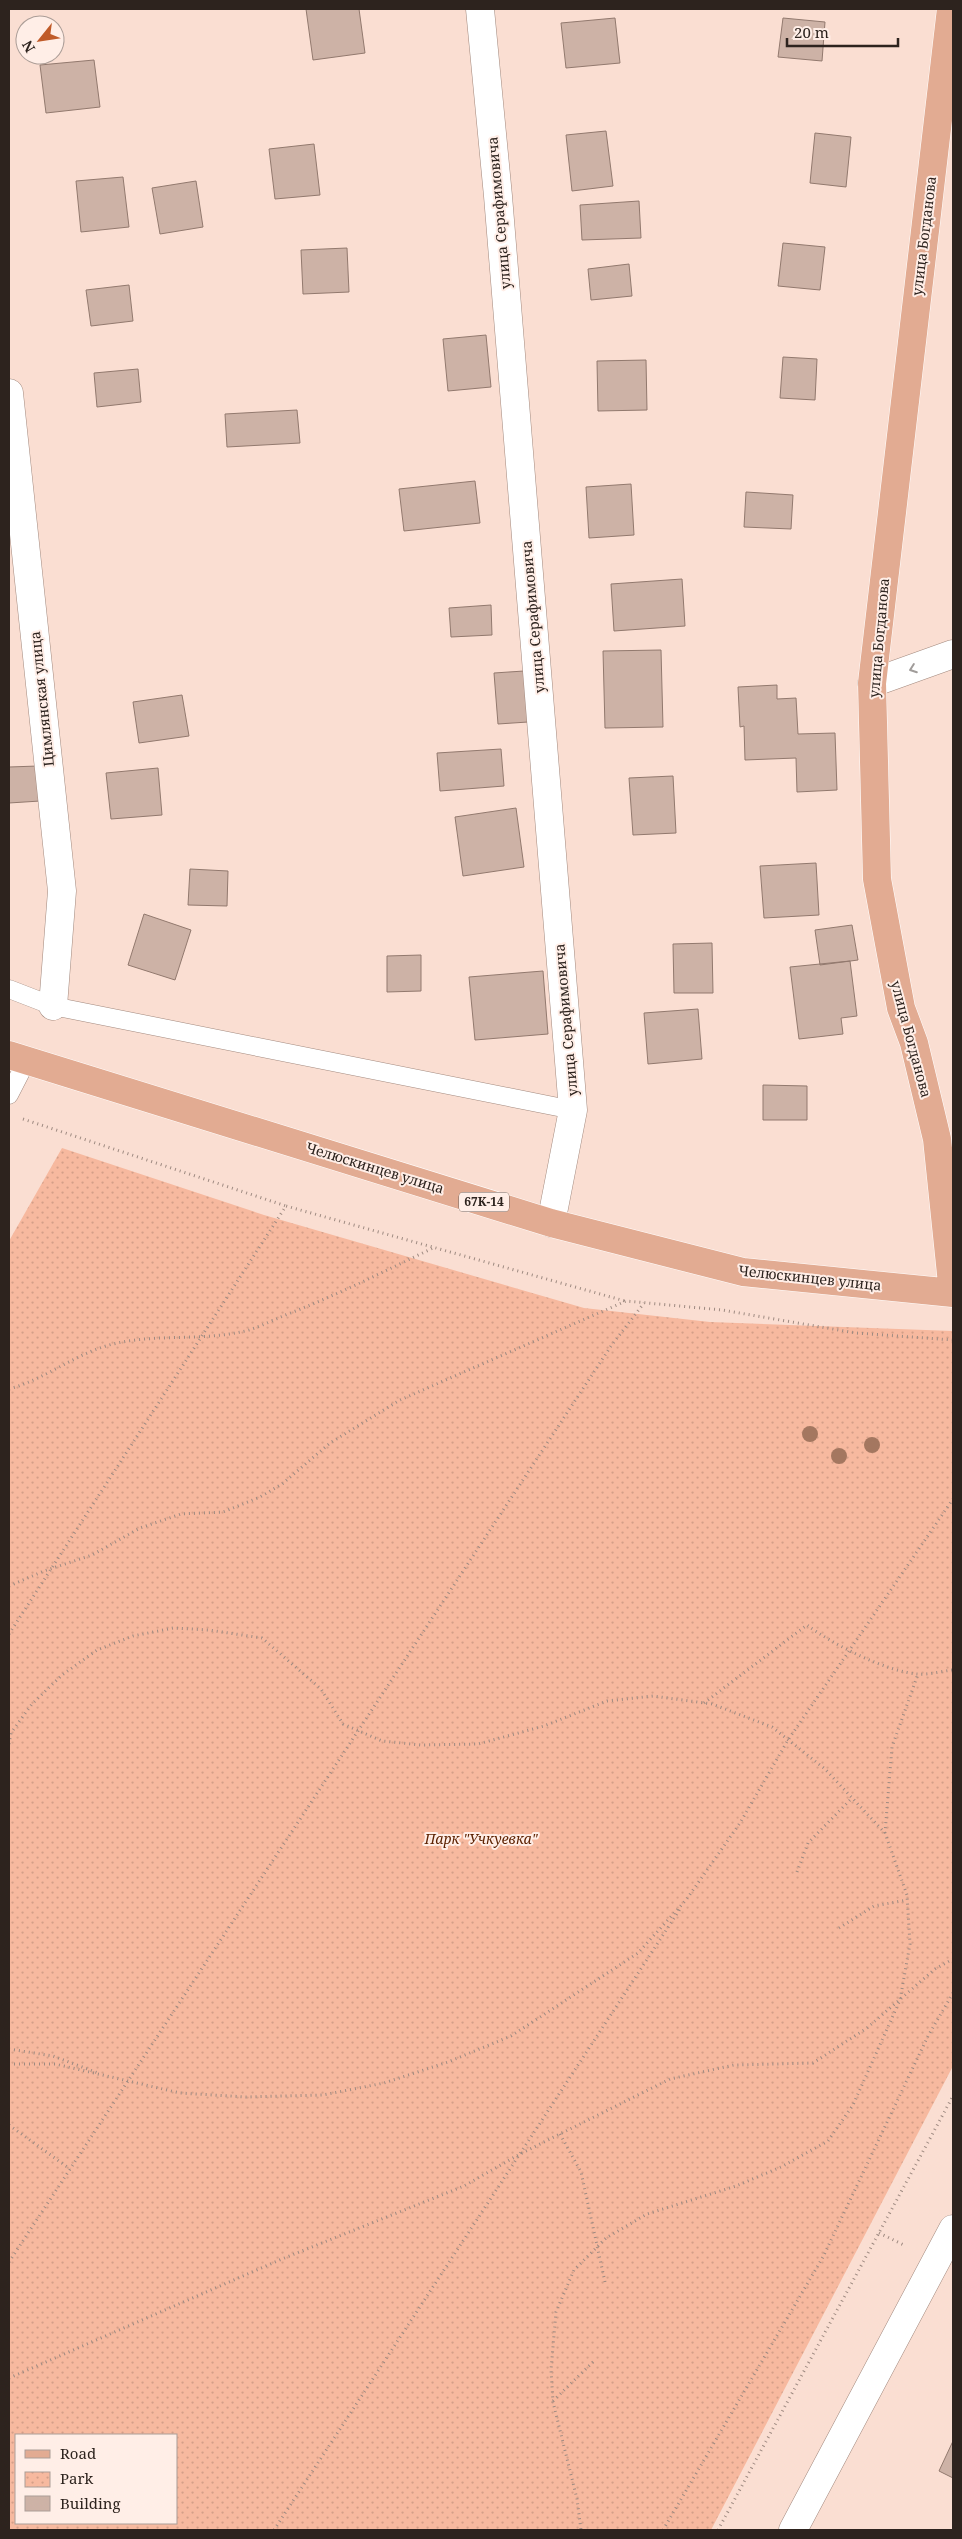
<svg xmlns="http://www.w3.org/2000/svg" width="962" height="2539" viewBox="0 0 962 2539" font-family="'Noto Serif',serif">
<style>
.park{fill:url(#park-dots);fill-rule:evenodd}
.building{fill:#cdb2a6;stroke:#92796e}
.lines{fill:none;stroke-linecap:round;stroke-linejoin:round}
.service-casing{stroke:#a2897e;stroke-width:19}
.minor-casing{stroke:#a2897e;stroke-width:29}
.primary-casing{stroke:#fff;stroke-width:29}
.path{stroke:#9e8a81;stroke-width:3;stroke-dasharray:1 4;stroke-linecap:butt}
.service{stroke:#fff;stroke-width:18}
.minor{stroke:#fff;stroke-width:28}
.primary{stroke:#e2ab92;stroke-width:28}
.tree{fill:#a47760}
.oneway{stroke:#a09c9a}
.labels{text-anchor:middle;stroke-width:4;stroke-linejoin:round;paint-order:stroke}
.shield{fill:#ffeee7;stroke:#6c605a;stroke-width:1}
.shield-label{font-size:12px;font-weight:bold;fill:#2d231e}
.street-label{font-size:14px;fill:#2d231e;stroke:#ffeee7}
.park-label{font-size:14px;font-style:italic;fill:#5e2303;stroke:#ffeee7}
</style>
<defs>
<pattern id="park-dots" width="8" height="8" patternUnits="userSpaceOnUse" patternTransform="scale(1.25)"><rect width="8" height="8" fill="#f7b99f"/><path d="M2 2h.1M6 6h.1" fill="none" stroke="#d49f88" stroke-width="1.8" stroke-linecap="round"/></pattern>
</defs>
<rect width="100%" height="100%" fill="#faded2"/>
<path class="park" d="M62,1148L264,1215L584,1308L710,1322L953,1331V2066L711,2530H9V1241ZM16,2435H176V2523H16Z"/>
<path class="building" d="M306,9H359L365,53L313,60Z
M615,18L620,63L566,68L561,23Z
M783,18L825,22L822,61L778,57Z
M94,60L100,107L46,113L40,65Z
M606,131L613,186L572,191L566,135Z
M815,133L851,137L846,187L810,183Z
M314,144L320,195L275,199L269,149Z
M123,177L129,227L81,232L76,181Z
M196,181L203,227L160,234L152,188Z
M639,201L641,238L582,240L580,205Z
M783,243L825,247L820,290L778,286Z
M347,248L349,292L303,294L301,250Z
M629,264L632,296L591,300L588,269Z
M129,285L133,321L91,326L86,290Z
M486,335L491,387L448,391L443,339Z
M783,357L817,359L815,400L780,398Z
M646,360L647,410L598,411L597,361Z
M138,369L141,402L97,407L94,373Z
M297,410L300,443L227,447L225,414Z
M475,481L480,523L404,531L399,489Z
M631,484L634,535L589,538L586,487Z
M746,492L793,495L791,529L744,527Z
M682,579L685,626L614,631L611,584Z
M491,605L492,635L451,637L449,608Z
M661,650L663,727L605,728L603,651Z
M524,671L528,722L498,724L494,673Z
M777,685V699L796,698L798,734L835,733L837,790L797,792L796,758L745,760L744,726L740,727L738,687Z
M182,695L189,736L139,743L133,702Z
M501,749L504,786L440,791L437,753Z
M38,766L40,801L9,803V767Z
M158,768L162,815L111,819L106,773Z
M673,776L676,833L633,835L629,778Z
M516,808L524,867L463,876L455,817Z
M816,863L819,915L764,918L760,866Z
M190,869L228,871L227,906L188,905Z
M144,914L191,930L175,980L128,965Z
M852,925L858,960L820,965L815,930Z
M712,943L713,993H674L673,944Z
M421,955V991L387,992V956Z
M850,961L857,1016L841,1018L843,1034L799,1039L790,967Z
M543,971L548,1034L475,1040L469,977Z
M698,1009L702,1059L648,1064L644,1013Z
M763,1085L807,1086V1120H763Z
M953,2441V2478L939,2471Z"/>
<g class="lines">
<defs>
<path id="service" d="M9,989L53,1006L573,1110
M9,1095L27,1060"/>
<path id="minor" d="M480,9L498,196L573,1110L551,1223
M9,393L62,891L53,1006
M872,683L953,654
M793,2530L953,2229"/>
<path id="primary" d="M9,1055L551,1223L743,1272L953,1293L937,1139L914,1043L901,1008L877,879L872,683L951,9"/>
</defs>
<use href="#service" class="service-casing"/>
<use href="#minor" class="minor-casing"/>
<use href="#primary" class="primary-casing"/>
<path class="path" d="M23,1119L286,1206
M9,1389C46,1379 76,1353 113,1344C158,1333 204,1342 249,1330C262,1326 275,1319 288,1314C337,1295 385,1271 433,1248
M9,1586L44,1571L92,1555L140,1528L181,1514L223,1512L260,1497L282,1484L330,1443L400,1400L626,1301L722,1310L856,1333L953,1340
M9,1634L286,1206L625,1301
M704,1703L807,1625C832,1644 887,1672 918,1674C929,1675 942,1671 953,1670
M9,1744L11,1733L32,1704L62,1675L97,1650L133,1636L173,1628L209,1630L262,1638L321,1689L343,1724L382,1741L421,1745L478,1744L544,1726L607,1701L653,1696L712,1704L772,1727L825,1769L885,1833L907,1895L910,1944L900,2000L853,2105L828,2141L781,2167L736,2186L647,2214L606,2238L574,2270L556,2312L551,2370L553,2402L577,2499L581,2530
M885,1833L892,1747L918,1674
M797,1872L808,1843L852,1798
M839,1928L874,1906L907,1900
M9,2049L53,2056L98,2073
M9,2064H55L180,2093L246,2097L323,2095L384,2083L448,2062L511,2036L638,1953L686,1900L740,1823L788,1740L953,1499
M9,2125L70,2169
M560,2134L581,2172L605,2282
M879,2233L906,2246
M9,2262L611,1346L644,1303
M9,2378L282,2259L464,2186L520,2154L670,2079L734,2065L813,2063L867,2028L935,1969L953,1959
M553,2401L595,2360
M274,2530L680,1909
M663,2530L823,2257L928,2036L953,1993
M718,2530L953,2096"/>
<use href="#service" class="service"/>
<use href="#minor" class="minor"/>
<use href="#primary" class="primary"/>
</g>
<g class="tree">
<circle cx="810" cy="1434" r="8"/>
<circle cx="872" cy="1445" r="8"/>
<circle cx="839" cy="1456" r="8"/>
</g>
<defs><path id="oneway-chevron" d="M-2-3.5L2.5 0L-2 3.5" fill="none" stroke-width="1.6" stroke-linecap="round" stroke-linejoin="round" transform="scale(1.25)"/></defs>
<use class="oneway" href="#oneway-chevron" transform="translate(913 669) rotate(160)"/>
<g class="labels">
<rect class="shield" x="459" y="1192.5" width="50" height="19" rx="4"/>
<g class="shield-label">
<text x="484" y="1206">67К-14</text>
</g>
<g class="street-label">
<text transform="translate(499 213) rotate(-95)" y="5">улица Серафимовича</text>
<text transform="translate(924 236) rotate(-83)" y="5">улица Богданова</text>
<text transform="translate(533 617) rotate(-95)" y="5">улица Серафимовича</text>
<text transform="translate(879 638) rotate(-85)" y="5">улица Богданова</text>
<text transform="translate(42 699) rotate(-96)" y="5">Цимлянская улица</text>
<text transform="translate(566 1020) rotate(-95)" y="5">улица Серафимовича</text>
<text transform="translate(911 1039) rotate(75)" y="5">улица Богданова</text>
<text transform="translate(375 1168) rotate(17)" y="5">Челюскинцев улица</text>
<text transform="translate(810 1278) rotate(6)" y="5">Челюскинцев улица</text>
</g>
<g class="park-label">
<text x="481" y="1844">Парк "Учкуевка"</text>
</g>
</g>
<rect width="962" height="2539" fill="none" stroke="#2d231e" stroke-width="20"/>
<rect x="15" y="2434" width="162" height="90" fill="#ffeee7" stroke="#ab9d97"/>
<rect x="25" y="2450" width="25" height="8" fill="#e2ab92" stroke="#ab9d97"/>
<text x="60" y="2459" font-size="15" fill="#2d231e">Road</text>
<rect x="25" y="2472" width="25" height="15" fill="url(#park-dots)" stroke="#ab9d97"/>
<text x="60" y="2484" font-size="15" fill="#2d231e">Park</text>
<rect x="25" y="2496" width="25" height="15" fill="#cdb2a6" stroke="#ab9d97"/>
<text x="60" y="2509" font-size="15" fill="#2d231e">Building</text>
<g transform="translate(40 40) rotate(240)"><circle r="24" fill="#ffeee7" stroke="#ab9d97"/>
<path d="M0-4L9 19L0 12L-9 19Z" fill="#c05b29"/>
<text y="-8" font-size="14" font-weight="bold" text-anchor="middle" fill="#2d231e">N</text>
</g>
<path d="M787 38v8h111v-8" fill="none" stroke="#2d231e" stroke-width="2.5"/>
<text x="794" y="38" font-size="15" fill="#2d231e" stroke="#ffeee7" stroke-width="4" paint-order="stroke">20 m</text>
</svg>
